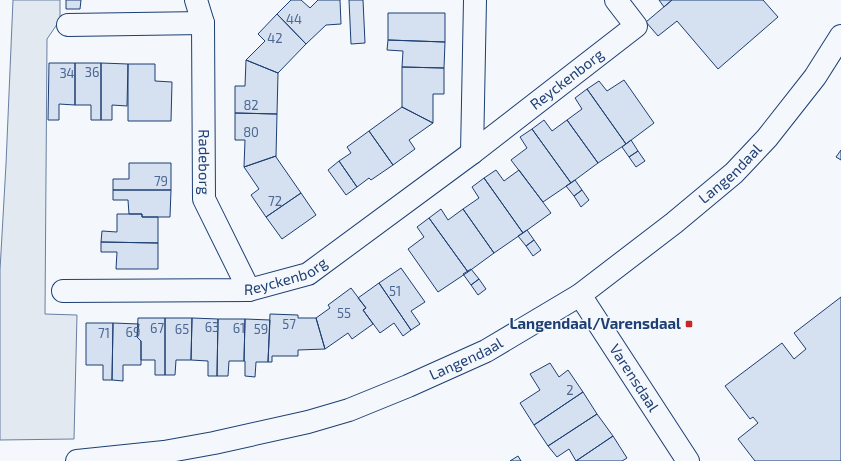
<svg xmlns="http://www.w3.org/2000/svg" width="841" height="461" viewBox="0 0 841 461" font-family="'Exo 2',sans-serif">
<style>
.green{fill:#e3e9f0;stroke:#687fa3}
.building{fill:#d5e0f0;stroke:#1d3f73}
.lines{fill:none;stroke-linecap:round;stroke-linejoin:round}
.minor-casing{stroke:#1d3f73;stroke-width:24}
.minor{stroke:#f4f7fb;stroke-width:22}
.poi-dot{fill:#c62828;stroke:#f4f7fb;stroke-width:1.5}
.labels{text-anchor:middle;stroke-width:3;stroke-linejoin:round;paint-order:stroke}
.number-label{font-size:13px;fill:#4b6792}
.street-label{font-size:15px;fill:#1d3f73;stroke:#f4f7fb}
.poi-label{font-size:15px;font-weight:bold;fill:#1d3f73;stroke:#f4f7fb;text-anchor:end}
</style>
<rect width="100%" height="100%" fill="#f4f7fb"/>
<path class="green" d="M13,0H60V20L47,39L45,314L77,315L74,439L0,440V270L6,164Z"/>
<path class="building" d="M66,0H81L80,9H66Z
M291,0H301L310,8L318,0H340L341,24L326,25L306,44L277,14Z
M349,0H363L365,43L351,44Z
M659,0H672L664,7Z
M672,0H763L778,17L718,69L677,21L658,36L646,22Z
M388,13H445V42L388,40Z
M277,14L306,44L278,73L246,60L265,41L258,34Z
M388,40L445,42L444,68L402,67L403,51L387,50Z
M246,60L278,73L277,114L235,113V86H245Z
M49,63H75V105L59,104V120H48Z
M75,63H101V120H91V105H75Z
M101,63L128,64L127,106L112,105V120H101Z
M128,64H155V81L172,82L171,121H128Z
M402,67L444,68V94H433V123L402,107Z
M624,80L654,123L626,144L587,89L599,81L607,91Z
M587,89L626,144L598,163L567,120L582,109L575,98Z
M402,107L433,123L409,140L415,149L393,165L369,131Z
M235,113L277,114L276,156L244,167L245,140H235Z
M544,120L552,131L567,120L598,163L571,183L532,129Z
M532,129L571,183L543,202L511,160L527,148L520,137Z
M369,131L393,165L371,180L369,178L357,187L339,161L351,153L347,147Z
M631,140L638,151L629,157L622,147Z
M841,150V160L836,157Z
M638,151L645,161L636,167L629,157Z
M276,156V157L301,193L266,217L251,195L259,189L244,167Z
M339,161L357,187L346,195L328,170Z
M129,163H171V190H113V179H129Z
M496,170L504,181L519,170L551,213L523,233L484,178Z
M484,178L523,233L494,253L463,209L479,198L472,187Z
M575,180L582,190L574,196L566,186Z
M113,190H171L170,217H142V214H129L128,200H113Z
M582,190L589,200L581,207L574,196Z
M301,193L316,215L282,239L266,217Z
M441,209L448,220L463,209L494,253L468,272L429,218Z
M117,214H142V217H158V243L101,242L102,231L117,232Z
M429,218L468,272L438,292L408,249L424,237L417,227Z
M527,230L534,240L526,246L518,236Z
M534,240L541,250L533,256L526,246Z
M101,242L158,243V269H116L117,252H101Z
M401,268L425,302L411,311L420,324L411,330L379,283Z
M471,269L479,279L471,285L463,274Z
M479,279L486,289L478,295L471,285Z
M379,283L411,330L403,336L394,323L380,333L363,310L366,308L358,298Z
M351,288L366,308L363,310L373,324L352,339L348,333L325,349L316,318L330,308L328,305Z
M841,297V461H755L738,439L758,423L753,417L750,419L725,386L782,343L794,359L806,349L794,333Z
M270,314L298,315V318H316L325,349L298,350V356H272V362H268Z
M138,318H165V375H155V360H141V341L137,337Z
M165,318H192L191,360H176L175,375H165Z
M192,318L218,319L217,376H208V361L191,360Z
M218,319H245L244,361H229L228,376H217Z
M245,319L270,320L268,362H256L255,377L245,376V361H244Z
M86,323H113L112,380H103V365H86Z
M113,323L139,324L137,337L141,341V365H123V381L112,380Z
M550,363L559,377L568,370L583,392L534,425L520,403L540,390L530,374Z
M583,392L597,414L548,446L534,425Z
M597,414L613,436L576,461L569,449L557,457L548,446Z
M613,436L627,458L622,461H576Z
M518,456L521,461H510Z"/>
<g class="lines">
<defs>
<g id="minor">
<path id="s1" d="M196,0L203,23L204,199L249,290"/>
<path d="M68,25L203,23"/>
<path d="M472,153L475,0"/>
<path id="s2" d="M63,291L249,290L308,274L472,153L636,26L616,0"/>
<path id="s3" d="M580,295L688,461"/>
<path id="s4" d="M77,461L164,452L214,443L308,422L349,410L408,386L486,351L580,295L674,223L734,173L767,138L815,77L841,36"/>
</g>
</defs>
<use href="#minor" class="minor-casing"/>
<use href="#minor" class="minor"/>
</g>
<rect class="poi-dot" x="685" y="320" width="8" height="8" rx="2"/>
<g class="labels">
<g class="number-label">
<text x="294" y="24">44</text>
<text x="275" y="43">42</text>
<text x="92" y="77">36</text>
<text x="67" y="78">34</text>
<text x="251" y="110">82</text>
<text x="251" y="137">80</text>
<text x="161" y="186">79</text>
<text x="275" y="206">72</text>
<text x="395" y="296">51</text>
<text x="344" y="318">55</text>
<text x="289" y="329">57</text>
<text x="212" y="332">63</text>
<text x="157" y="333">67</text>
<text x="239" y="333">61</text>
<text x="182" y="334">65</text>
<text x="261" y="334">59</text>
<text x="133" y="337">69</text>
<text x="104" y="338">71</text>
<text x="570" y="395">2</text>
</g>
<g class="street-label">
<text dy="5" stroke="none"><textPath href="#s2" startOffset="571">Reyckenborg</textPath></text>
<text dy="5" stroke="none"><textPath href="#s1" startOffset="163">Radeborg</textPath></text>
<text dy="5" stroke="none"><textPath href="#s4" startOffset="729">Langendaal</textPath></text>
<text dy="5" stroke="none"><textPath href="#s2" startOffset="225">Reyckenborg</textPath></text>
<text dy="5" stroke="none"><textPath href="#s4" startOffset="405">Langendaal</textPath></text>
<text dy="5" stroke="none"><textPath href="#s3" startOffset="99">Varensdaal</textPath></text>
</g>
<g class="poi-label">
<text x="681" y="329">Langendaal/Varensdaal</text>
</g>
</g>
</svg>
